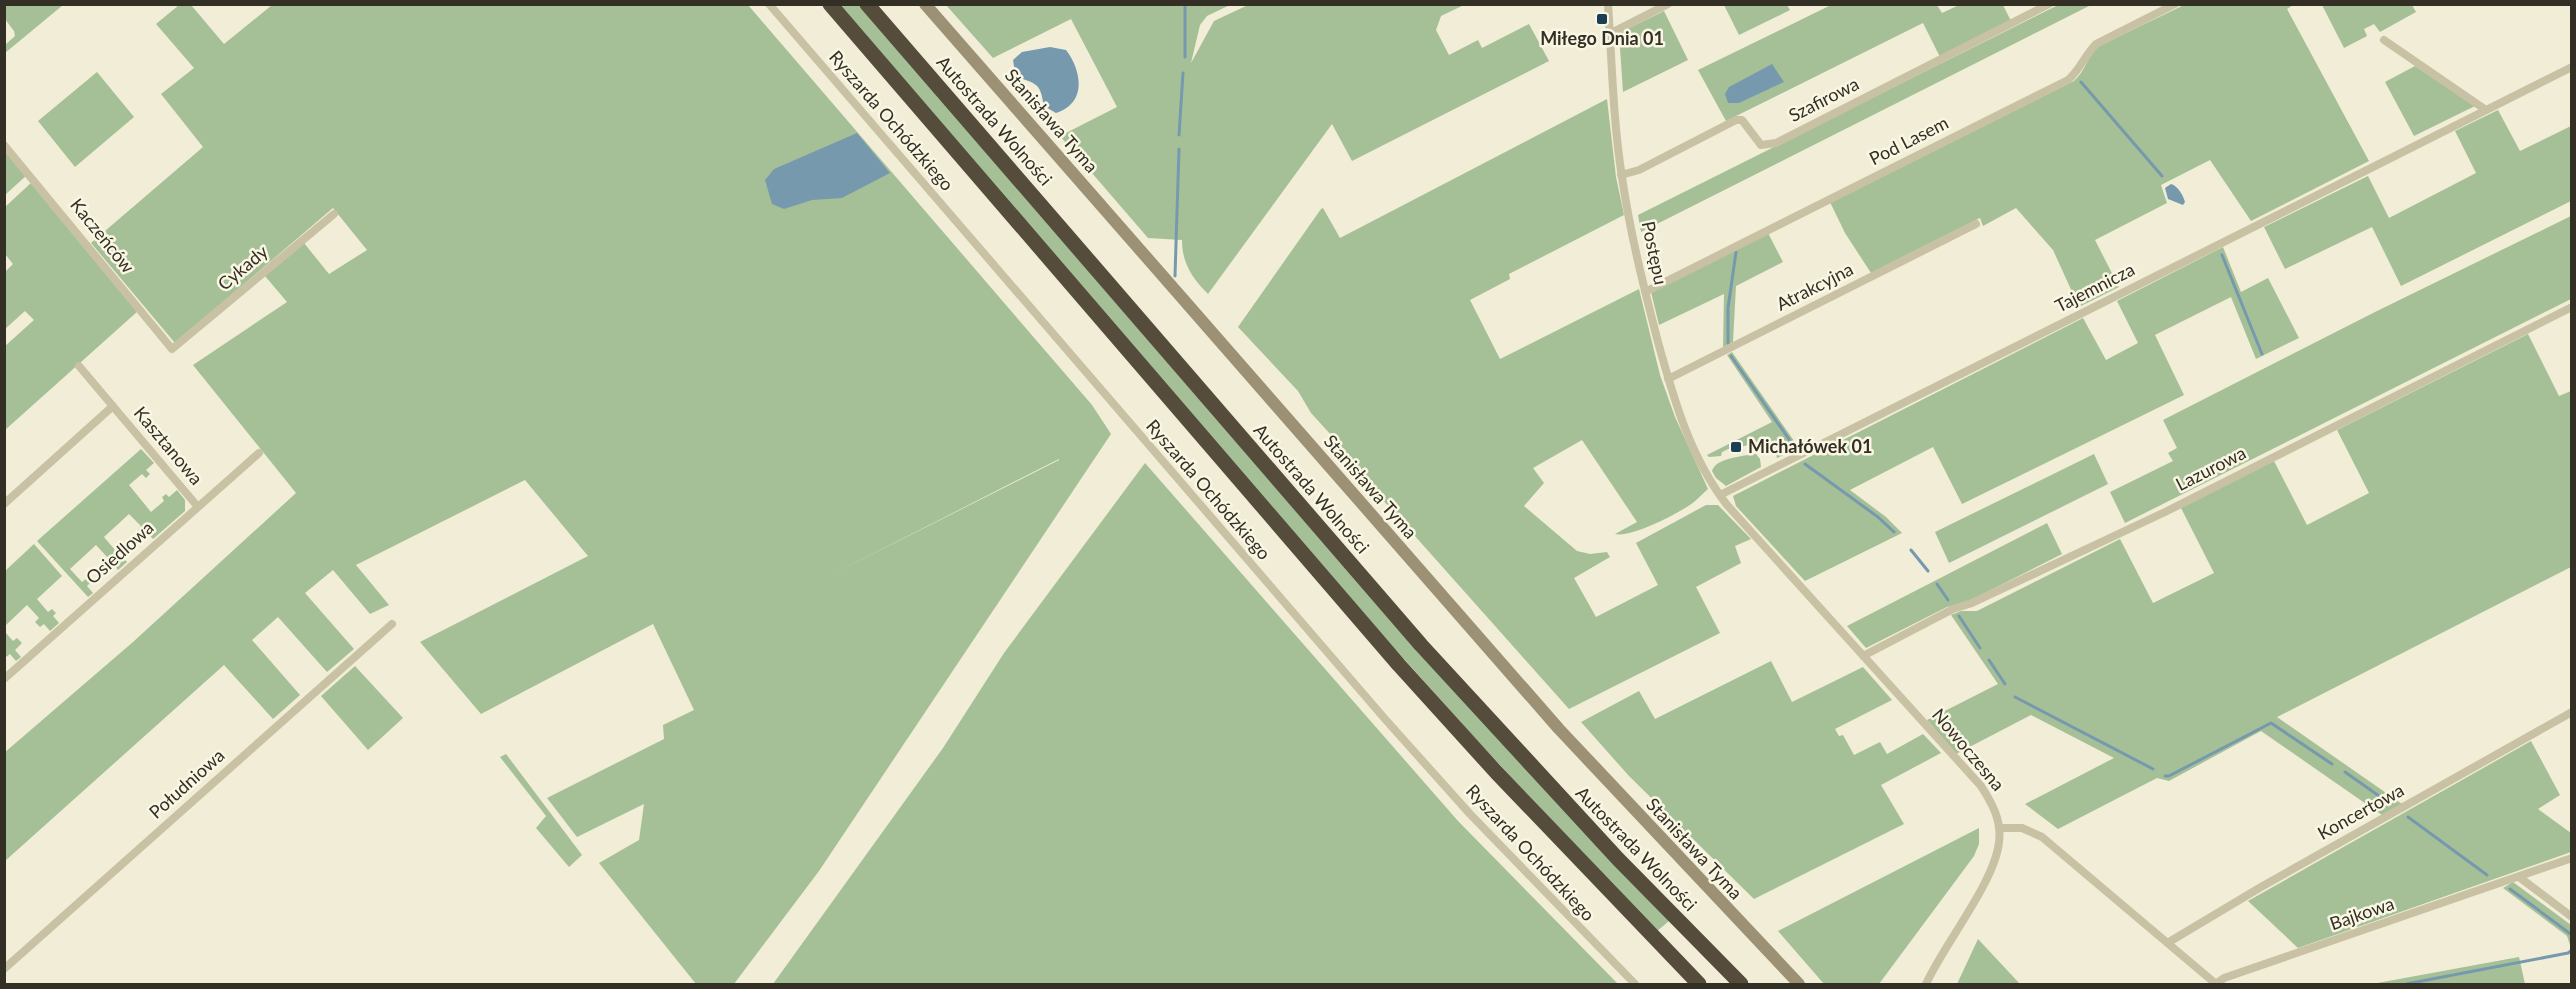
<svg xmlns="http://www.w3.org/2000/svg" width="2576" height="989" viewBox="0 0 2576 989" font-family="Lato,sans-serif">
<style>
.green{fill:#a5c097;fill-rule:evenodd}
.water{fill:#7699ae}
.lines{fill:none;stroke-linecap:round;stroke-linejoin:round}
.stream{stroke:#7699ae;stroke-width:3}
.street{stroke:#c9c1a3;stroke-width:8}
.secondary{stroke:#9c9075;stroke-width:12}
.highway{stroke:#554c3c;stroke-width:15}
.poi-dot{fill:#1b3e55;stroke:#f9f6e3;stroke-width:2}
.labels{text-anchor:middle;stroke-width:5;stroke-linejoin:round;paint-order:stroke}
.poi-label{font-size:18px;font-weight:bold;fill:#342f25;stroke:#f9f6e3}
.street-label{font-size:18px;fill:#342f25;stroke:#f9f6e3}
</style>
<rect width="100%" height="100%" fill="#f1edd7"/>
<path class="green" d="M5,4H63V5L5,53V45L15,36L14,31L5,19Z
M179,5H191L224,44L272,5H748L1092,405L1111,434L819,871L734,984H696L599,863L639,840L644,804L577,837L547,798L664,739L663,725L694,710L653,624L481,714L420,642L588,556L525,480L356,565L389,605L370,614L333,570L305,593L354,649L327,672L278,617L252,640L300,695L273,719L224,665L5,861L4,753L133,642L296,493L193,365L287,302L265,276L304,243L329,274L367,250L333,208L175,343L91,243L203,147L161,94L194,68L156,24ZM1059,459V460L829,576Z
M838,5H860C1126,313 1387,626 1669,921L1656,932L1473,736L1372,623Z
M946,5H1230L1207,16L1200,25L1191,63L1214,21L1248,5H1464L1441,16L1436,30L1449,55L1478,40L1482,48L1529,24L1549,61L1352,161L1332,124L1208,294C1192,278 1182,263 1182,240L1148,238L1060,136L1117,107L1071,19L993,58Z
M1724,5H1787L1790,10L1739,35Z
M1831,5H1937L1942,13L1959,5H2003L2011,21L1940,57L1923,23L1726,121L1698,70Z
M2058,5H2091L1641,232L1638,215Z
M2184,5H2293L2287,9L2369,161L2251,221L2210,160L2161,185L2167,203L2095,240L2119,287L2079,307L2053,250L2016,208L1983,226L1980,218L1871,273L1845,233L1830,202L2074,81C2086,70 2087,57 2099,46Z
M2322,5H2412L2416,12L2380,32L2374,24L2364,29L2367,36L2344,48Z
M1664,11L1688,60L1623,92L1619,33Z
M2415,66L2475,106L2414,136L2385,82Z
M97,72L134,117L75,167L38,121Z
M1607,99L1616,177L1624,215L1509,274L1510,279L1470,300L1500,359L1639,289L1660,375L1675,417L1708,489C1703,493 1699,498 1694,502C1680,513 1631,538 1615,534L1637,522L1582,440L1533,468L1544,483L1524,506L1577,551L1590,554L1607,552L1610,557L1574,578L1596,617L1658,585L1636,543L1706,505H1718L1751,539L1735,546L1741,563L1696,587L1720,633L1569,709L1333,444L1332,436L1311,413L1298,391L1238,327L1321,209L1323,208L1340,238Z
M2498,110L2520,151L2571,126V201L2401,286L2372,227L2285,269L2264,227L2368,176L2389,218L2476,173L2455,131Z
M4,151L27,175L5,195H4Z
M32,182L138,311L5,430V346L34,320L25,311L5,329V272L13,264L5,254V207Z
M2571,216V299L2125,523L2110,492L2173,461L2168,453L2177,448L2163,420L2375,312Z
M1768,233L1783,262L1736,286L1733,342L1723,347L1724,294L1659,325L1651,292Z
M2223,247L2241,292L2268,278L2299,338L2256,359L2231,297L2155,335L2184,395L1962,504L1933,447L1850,490L1886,517L1902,533L1805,581L1736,506L1733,496L2083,318L2106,360L2138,343L2117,301Z
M2528,334L2559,396L2571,391V567L2277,717L2402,804L2382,815L2261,731L2169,781L2157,778L2058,829L2025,804L2114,758L2031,715L1956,754L1927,720L1998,684L1951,615L1961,611H1977L2120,539L2153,603L2214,573L2181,508L2274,461L2307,525L2369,493L2337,430Z
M1732,352L1799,448L1777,458L1776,454L1767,445C1756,446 1750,444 1740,447L1739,444L1722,452L1721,456L1709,457L1707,455L1772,422L1727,355Z
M141,449L154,463L146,470L150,474L146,478L142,474L129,485L151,512L164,501L162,497L166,494L169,497L177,490L185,500V511L153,539L147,532L143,535L138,530L141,526L129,514L104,537L115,550L119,547L124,552L121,556L127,562L118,570L112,563L108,566L105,562L108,558L96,545L70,569L82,582L86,579L90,583L87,586L93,593L88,597L37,541Z
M1753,454H1756L1760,459L1761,467L1726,486L1716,478L1712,471C1716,458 1740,457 1753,454Z
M2094,454L2108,484L1949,563L1935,532Z
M1145,463L1458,821L1618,984H773L943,748L1004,653Z
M2047,523L2062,554L1967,602L1947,607L1866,648L1847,626Z
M34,544L62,576L37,599L48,612L52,609L56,613L53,616L59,623L50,631L44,624L40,627L35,622L39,618L27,605L5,626V571Z
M5,632L13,641L17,638L22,643L15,650L21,657L16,661L10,654L6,657L5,655Z
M1771,661L1792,702L1863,667L1892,700L1835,729L1839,736L1843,735L1854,755L1880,742L1887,754L1923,734L1941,753L1881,785L1904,824L1754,899L1629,776L1581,722L1639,691L1655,719Z
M355,666L403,718L368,750L321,696Z
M2531,741L2560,795L2538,809L2571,833V852L2298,948L2248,901Z
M506,754L582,855L569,867L536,828L546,816L500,757Z
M1979,828V844L1974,856L1879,984H1824L1778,931Z
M2513,882L2571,925V948L2567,936L2503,888Z
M1978,939L2020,984H1957Z
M2519,957L2525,984H2372Z"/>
<path class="water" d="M1050,47L1066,50C1082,71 1087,103 1056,113L1044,106C1040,84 1039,85 1018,77L1015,72L1013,60L1022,52Z
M1772,64L1784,82L1739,103H1728L1725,94L1729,87Z
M857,133L890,173L842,198L812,200L784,209L772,204L765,180L774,169Z
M2171,184C2178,186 2183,195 2185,202L2183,205L2168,199L2165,188Z"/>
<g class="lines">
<path class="stream" d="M1185,57V4
M2081,82L2162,176
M1179,135L1183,73
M2222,255L2262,354
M1175,276L1179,149
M1728,343V308L1736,252
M1731,356L1793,445
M1805,464L1878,517L1894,532
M1911,550L1928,571
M1937,584L1948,600
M1959,616L1980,648
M1989,660L2005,684
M2015,697L2153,769
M2345,772L2389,803
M2165,776H2169L2271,723L2332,764
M2408,817L2487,875
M2510,889L2572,935
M2406,984L2568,953L2572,950"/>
<path class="street" d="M769,4L1385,719L1470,814L1635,984
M1608,4C1612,62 1613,121 1622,177C1630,233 1644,288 1658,342C1674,400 1690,457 1727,505L1981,786C1992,803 2002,821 1999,842C1995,882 1944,944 1926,984
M1611,33L1668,4
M2384,40L2486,110
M4,145L172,349L334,214
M1621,175L1639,170L1736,120H1742L1761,145L1776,143L2049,4
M1645,292L2068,80C2080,70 2085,55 2096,44L2175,4
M79,366L198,507
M1668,379L1976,224
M1720,495L2572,67
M4,504L113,406
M1863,656L1953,609L1972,603L2165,512L2572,307
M4,679L259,453
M1999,828H2022L2042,837L2216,984
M2519,877L2572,917
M2169,942L2261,887L2572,712
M4,969L392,624
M2216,984L2224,978L2572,858"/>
<path class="secondary" d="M925,4L1559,729L1799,984"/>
<path class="highway" d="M830,4L1399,665L1496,772L1699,984
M867,4L1421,645L1618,859L1741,984"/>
</g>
<g class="poi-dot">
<rect x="1596" y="13" width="12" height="12" rx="3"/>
<rect x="1730" y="441" width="12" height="12" rx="3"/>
</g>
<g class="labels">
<g class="poi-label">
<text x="1602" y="45">Miłego Dnia 01</text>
<text x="1748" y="453" text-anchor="start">Michałówek 01</text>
</g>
<g class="street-label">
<text transform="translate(1824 100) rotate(-27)" y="6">Szafirowa</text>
<text transform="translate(891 121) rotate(49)" y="6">Ryszarda Ochódzkiego</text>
<text transform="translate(994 121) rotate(49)" y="6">Autostrada Wolności</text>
<text transform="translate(1051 121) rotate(49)" y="6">Stanisława Tyma</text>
<text transform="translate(1909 141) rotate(-27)" y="6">Pod Lasem</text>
<text transform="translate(102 236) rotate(51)" y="6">Kaczeńców</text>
<text transform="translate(1654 253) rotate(78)" y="6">Postępu</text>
<text transform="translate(243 268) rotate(-40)" y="6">Cykady</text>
<text transform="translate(1815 287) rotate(-27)" y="6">Atrakcyjna</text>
<text transform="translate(2095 288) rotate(-27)" y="6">Tajemnicza</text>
<text transform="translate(168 446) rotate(50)" y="6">Kasztanowa</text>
<text transform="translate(2211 469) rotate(-27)" y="6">Lazurowa</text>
<text transform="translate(1370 487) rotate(49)" y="6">Stanisława Tyma</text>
<text transform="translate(1311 489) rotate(49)" y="6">Autostrada Wolności</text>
<text transform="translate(1208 490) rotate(49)" y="6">Ryszarda Ochódzkiego</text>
<text transform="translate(120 553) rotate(-42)" y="6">Osiedlowa</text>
<text transform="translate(1968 750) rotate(50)" y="6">Nowoczesna</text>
<text transform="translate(187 784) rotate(-42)" y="6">Południowa</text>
<text transform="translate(2361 812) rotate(-29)" y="6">Koncertowa</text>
<text transform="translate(1636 849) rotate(46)" y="6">Autostrada Wolności</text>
<text transform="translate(1694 849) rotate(47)" y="6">Stanisława Tyma</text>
<text transform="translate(1530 853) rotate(47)" y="6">Ryszarda Ochódzkiego</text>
<text transform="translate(2362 914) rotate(-19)" y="6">Bajkowa</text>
</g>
</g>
<rect width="2576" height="989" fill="none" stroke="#342f25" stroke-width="12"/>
</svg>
